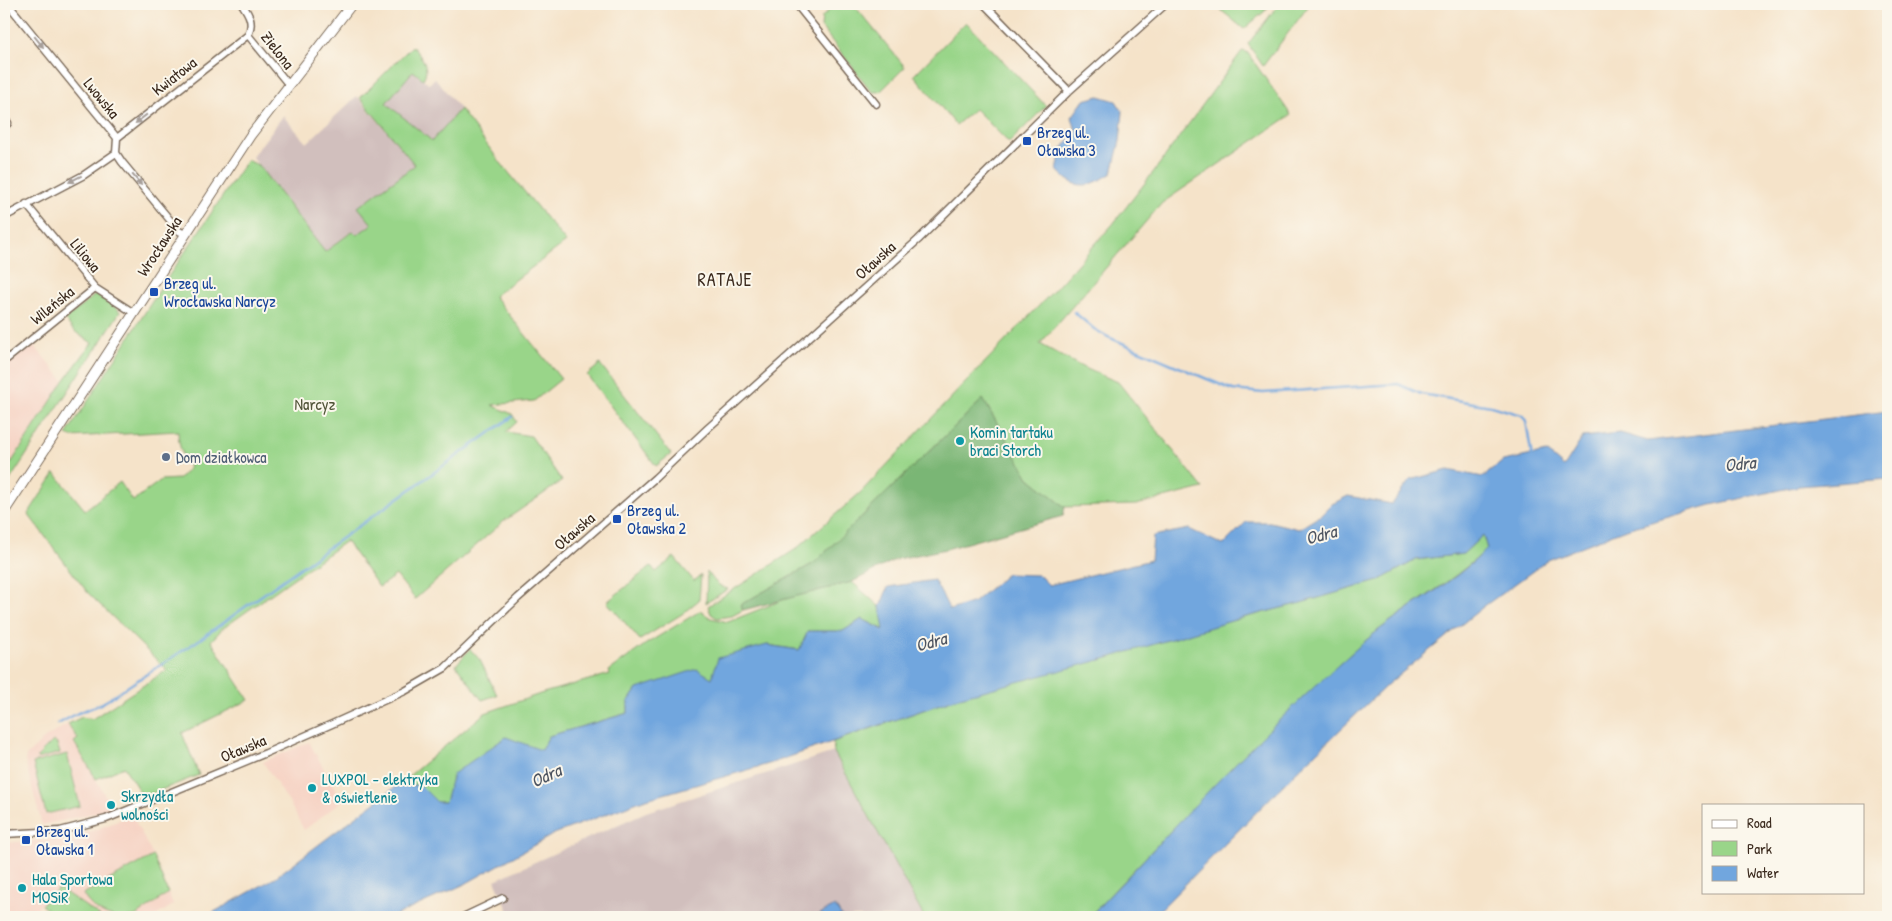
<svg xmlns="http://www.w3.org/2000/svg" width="1892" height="921" viewBox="0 0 1892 921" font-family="'Patrick Hand',sans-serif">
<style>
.built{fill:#f6d2c3}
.industrial{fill:#d1bfbd}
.green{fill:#99d589;stroke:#6a8054}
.forest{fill:#7ab675;stroke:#5a704a}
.water{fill:#71a6de;stroke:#56687e}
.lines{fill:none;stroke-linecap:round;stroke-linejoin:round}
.stream{stroke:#71a6de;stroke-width:2.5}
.street-casing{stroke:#7c6b5a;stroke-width:9}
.secondary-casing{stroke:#7c6b5a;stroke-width:11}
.street{stroke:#fff;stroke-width:6}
.secondary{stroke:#fff;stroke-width:9}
.oneway{fill:#a79f9a}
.transit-dot{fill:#1a4fb4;stroke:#fbf7ec;stroke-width:2}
.culture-dot{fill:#0f9aa8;stroke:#fbf7ec;stroke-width:2}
.service-dot{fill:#5c6f8a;stroke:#fbf7ec;stroke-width:2}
.labels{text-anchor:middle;stroke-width:4;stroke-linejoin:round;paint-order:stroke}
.street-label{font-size:16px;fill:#3b2a1e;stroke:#fbf7ec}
.transit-label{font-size:16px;fill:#164399;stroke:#fbf7ec;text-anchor:start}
.park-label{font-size:16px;fill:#525539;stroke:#fbf7ec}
.culture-label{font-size:16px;fill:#0d838f;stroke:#fbf7ec;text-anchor:start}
.service-label{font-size:16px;fill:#4e5e75;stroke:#fbf7ec;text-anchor:start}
.neighbourhood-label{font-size:18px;letter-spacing:1px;fill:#3b2a1e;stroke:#fbf7ec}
.water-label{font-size:18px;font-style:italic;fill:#4e5561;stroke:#fbf7ec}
</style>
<rect width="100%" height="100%" fill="#fbf7ec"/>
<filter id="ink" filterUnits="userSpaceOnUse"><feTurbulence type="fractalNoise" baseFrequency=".02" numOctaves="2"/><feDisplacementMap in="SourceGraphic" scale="10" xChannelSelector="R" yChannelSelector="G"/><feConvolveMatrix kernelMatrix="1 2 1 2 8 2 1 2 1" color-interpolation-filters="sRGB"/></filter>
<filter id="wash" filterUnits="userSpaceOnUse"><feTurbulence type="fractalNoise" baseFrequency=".0096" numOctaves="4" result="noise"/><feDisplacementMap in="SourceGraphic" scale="20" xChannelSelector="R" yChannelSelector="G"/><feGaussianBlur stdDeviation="1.12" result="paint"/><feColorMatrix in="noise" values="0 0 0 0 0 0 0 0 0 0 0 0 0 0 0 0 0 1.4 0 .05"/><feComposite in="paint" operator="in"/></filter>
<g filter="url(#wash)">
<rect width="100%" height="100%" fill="#f5e3c9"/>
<path class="built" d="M32,343L64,381L4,474V365Z
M68,724L78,739L74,742L113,809L42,825L25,761L26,756L45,738Z
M309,742L342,801L304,830L290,804L263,762Z
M132,815L153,856L173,905L154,917H55L40,905L29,917H4V843L69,838L98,829Z"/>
<path class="industrial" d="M413,71L429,84L435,78L460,109L432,141L386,103Z
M357,96L415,165L358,207L372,223L357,236L352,231L325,252L252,157L283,116L307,143Z
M834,752L924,917H522L519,913L510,914L495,880L646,812Z"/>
<path class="green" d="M836,4H853L905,67L880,92H872L821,27L822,17Z
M1218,4H1270L1264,12L1244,29L1222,11Z
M1279,4H1310L1263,66L1248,44Z
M966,22L1046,106L1009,143L975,109L956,125L914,75Z
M412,46C420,56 431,66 423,79L413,71L386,103L432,141L460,109L500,162L566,242L494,296L561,379L534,401L492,405L512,414L517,422L506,432L531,436L562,481L504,521L415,599L396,575L379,587L346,541L222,629L211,641L249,700L182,733L199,775L143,797L124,767L96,779L74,742L78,739L68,724L82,717L92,719L167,670L88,593L28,514L55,473L85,510L120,482L133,501L161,480L179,479L190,467C182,456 178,444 178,431L71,437L66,435L164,283L247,160L258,165L325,252L353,231L357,235L372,224L358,207L415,165L360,98Z
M1242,51L1247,52L1291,115L1162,203L1040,344L1082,367L1118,382L1203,488L1136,505L1065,507L1029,478L983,399L814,563L740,605L743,610L732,616L717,618L711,614L708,606L796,549L860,493L1056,288L1113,224L1155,170Z
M96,294L118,309L120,312L4,489V474L64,381L92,343L74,331L65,320Z
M600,364L671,454L656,466L587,375Z
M1483,535L1487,549C1450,585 1403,608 1364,642C1267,728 1178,823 1089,917H924L834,752L833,742L960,697L1238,619L1297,604L1378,581L1416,560L1463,554Z
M674,557L694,581L701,575L699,600L682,614L640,640L607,602L651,566L656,572Z
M707,571C713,579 717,586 728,589L706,603Z
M852,582L880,607L885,630L862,619L843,631H808L800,650L767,645L712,678L637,689L628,702V713L549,736L541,751L445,802H437L420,785H398L485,713L543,693L610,674L609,671L646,644L700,611L711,618L728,622L785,599Z
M470,649L480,660L497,695L482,700L456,665Z
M53,741L57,744L60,753L37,759V757Z
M67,754L80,806L46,814L33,763Z
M153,856L168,893C160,899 140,915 132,917C113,921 91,911 83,894Z
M59,888L101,917H57L41,905Z"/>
<path class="forest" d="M983,399L1029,478L1065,507L1063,516L946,549L897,559L852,582L743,610L740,605L814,563Z"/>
<path class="water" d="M1099,96L1116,101L1123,112L1120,141L1112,173C1090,187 1076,192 1057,170L1061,150L1076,131L1072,117L1084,100Z
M1888,411V479L1799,486L1711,505L1623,530L1548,560L1483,607L1388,684L1294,774L1153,917H1089C1134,871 1177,823 1222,777C1267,731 1315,685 1364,642C1403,608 1451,586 1487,549L1483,535L1463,554L1416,560L1378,581L1297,604L1238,619L1108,658L960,697L772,763L643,800L554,834L465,884L392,917H205L273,879L398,785H420L437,802H445L453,774L506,737L541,750L549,736L628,713V702L637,689L697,669L712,678L718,658L767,645L799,650L808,631H843L862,619L884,630L880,607L888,587L934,580L950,610L974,602L1007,574L1039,575L1049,585L1151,560L1153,536L1189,529L1223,545L1246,522H1270L1299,529L1321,515L1332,504L1348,496L1392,504L1410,480L1448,470L1483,477L1503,461L1547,452L1564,467L1583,437L1620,433L1648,441Z
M835,906L842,917H814Z"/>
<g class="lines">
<path class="stream" d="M1074,312L1094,329L1108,337L1233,390L1263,393L1398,384L1421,394L1491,406L1522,415L1526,421L1532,457
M58,724L78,713L101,704L196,642L512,417"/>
</g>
</g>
<g filter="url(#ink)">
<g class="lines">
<defs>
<path id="street" d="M8,4L117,138L116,153L122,162L179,231L185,234
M242,4C249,14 254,23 248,35
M796,4L876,104
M984,4L1069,91
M248,35L289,85
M4,127L8,123
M117,138L248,35
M26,204L95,288L134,313
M4,217L84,175L116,153
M4,354L7,359L95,288
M4,834L60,831L106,819L266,753L332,724L405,691L445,668L518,598L655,478L708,428L918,240L1069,91L1166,4
M463,917L503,898"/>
<path id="secondary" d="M4,512L250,136L352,4"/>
</defs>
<use href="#street" class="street-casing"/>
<use href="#secondary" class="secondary-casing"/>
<use href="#street" class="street"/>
<use href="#secondary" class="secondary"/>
</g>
<defs><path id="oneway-solid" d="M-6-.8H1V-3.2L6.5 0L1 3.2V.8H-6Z" transform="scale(1.25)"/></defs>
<g class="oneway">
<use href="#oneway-solid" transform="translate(39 42) rotate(51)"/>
<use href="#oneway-solid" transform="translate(141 119) rotate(142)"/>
<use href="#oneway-solid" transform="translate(75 179) rotate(153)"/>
<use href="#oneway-solid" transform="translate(137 180) rotate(50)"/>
</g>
</g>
<g class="transit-dot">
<rect x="1022" y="136" width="10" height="10" rx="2.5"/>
<rect x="149" y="287" width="10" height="10" rx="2.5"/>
<rect x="612" y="514" width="10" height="10" rx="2.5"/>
<rect x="21" y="835" width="10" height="10" rx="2.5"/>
</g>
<g class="culture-dot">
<circle cx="960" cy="441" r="5"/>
<circle cx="312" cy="788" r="5"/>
<circle cx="111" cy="805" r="5"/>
<circle cx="22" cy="888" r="5"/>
</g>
<circle class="service-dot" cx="166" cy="457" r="5"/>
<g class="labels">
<g class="street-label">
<text transform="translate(278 50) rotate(52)" y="6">Zielona</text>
<text transform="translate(174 76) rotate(-38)" y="6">Kwiatowa</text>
<text transform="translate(102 98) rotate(51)" y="6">Lwowska</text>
<text transform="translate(159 246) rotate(-57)" y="6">Wrocławska</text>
<text transform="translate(86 255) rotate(51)" y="6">Liliowa</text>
<text transform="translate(875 260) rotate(-42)" y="6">Oławska</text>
<text transform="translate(52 305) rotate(-39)" y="6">Wileńska</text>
<text transform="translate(574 531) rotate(-41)" y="6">Oławska</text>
<text transform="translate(243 748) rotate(-23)" y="6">Oławska</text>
</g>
<g class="transit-label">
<text x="1037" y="138">Brzeg ul.<tspan x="1037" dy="18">Oławska 3</tspan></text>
<text x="164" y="289">Brzeg ul.<tspan x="164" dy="18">Wrocławska Narcyz</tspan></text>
<text x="627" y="516">Brzeg ul.<tspan x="627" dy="18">Oławska 2</tspan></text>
<text x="36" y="837">Brzeg ul.<tspan x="36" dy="18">Oławska 1</tspan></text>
</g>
<g class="park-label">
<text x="315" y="410">Narcyz</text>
</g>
<g class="culture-label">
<text x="970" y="438">Komin tartaku<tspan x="970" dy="18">braci Storch</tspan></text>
<text x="322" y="785">LUXPOL - elektryka<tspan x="322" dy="18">&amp; oświetlenie</tspan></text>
<text x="121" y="802">Skrzydła<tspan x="121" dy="18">wolności</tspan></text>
<text x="32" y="885">Hala Sportowa<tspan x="32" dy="18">MOSiR</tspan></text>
</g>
<g class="service-label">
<text x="176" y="463">Dom działkowca</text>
</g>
<g class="neighbourhood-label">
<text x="725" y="286">RATAJE</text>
</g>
<g class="water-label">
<text transform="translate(1740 464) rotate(-6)" y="6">Odra</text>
<text transform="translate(1321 535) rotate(-15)" y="6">Odra</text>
<text transform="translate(931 642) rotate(-15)" y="6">Odra</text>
<text transform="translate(546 776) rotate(-25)" y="6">Odra</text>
</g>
</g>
<rect width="1892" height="921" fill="none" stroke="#fbf7ec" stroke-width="20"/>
<rect x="1702" y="804" width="162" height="90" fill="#fbf7ec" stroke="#aea59a"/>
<rect x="1712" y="820" width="25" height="8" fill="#ffffff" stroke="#aea59a"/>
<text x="1747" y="828" font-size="15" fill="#3b2a1e">Road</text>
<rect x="1712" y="841" width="25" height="15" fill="#99d589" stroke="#aea59a"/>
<text x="1747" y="854" font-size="15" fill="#3b2a1e">Park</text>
<rect x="1712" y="866" width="25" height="15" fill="#71a6de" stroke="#aea59a"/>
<text x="1747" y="878" font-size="15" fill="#3b2a1e">Water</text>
</svg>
